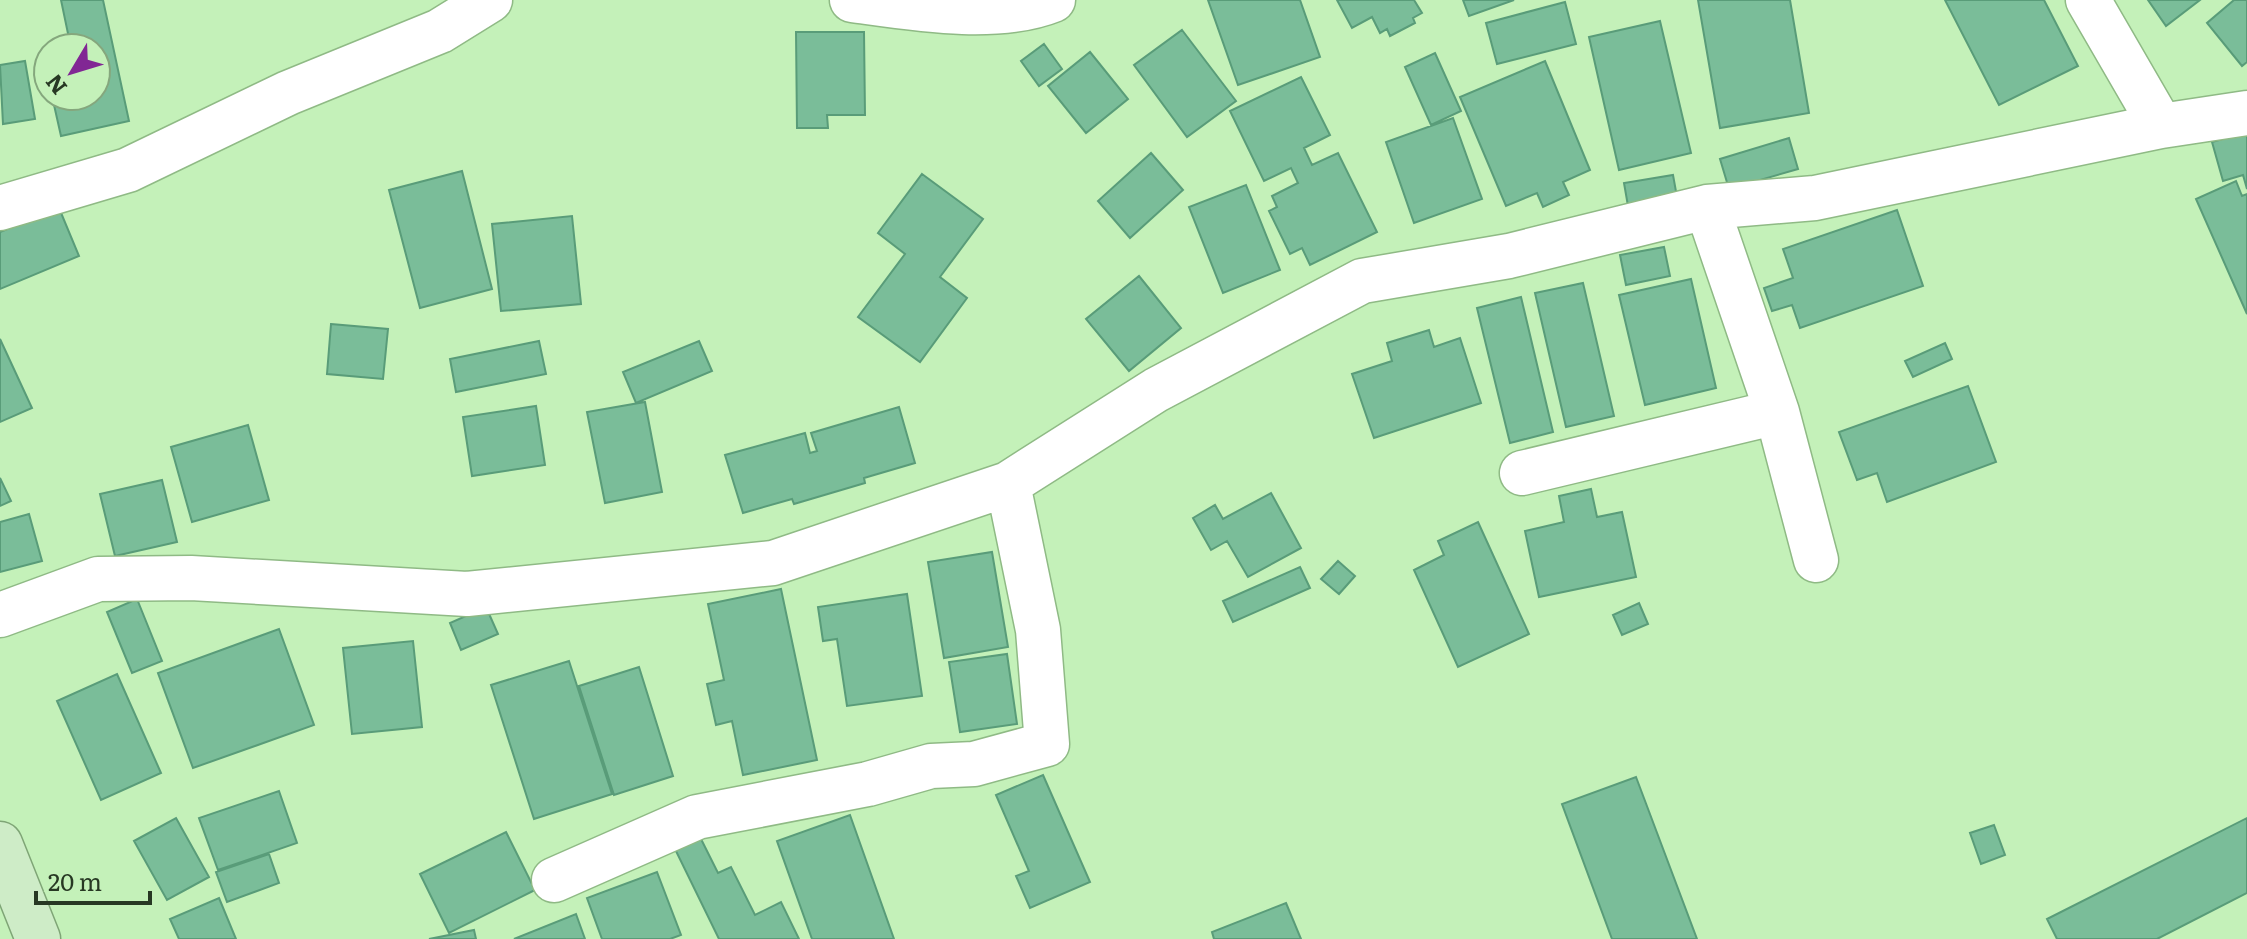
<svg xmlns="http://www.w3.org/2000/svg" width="2247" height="939" viewBox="0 0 2247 939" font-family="Literata,serif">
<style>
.building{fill:#7abd99;stroke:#599c79;stroke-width:2}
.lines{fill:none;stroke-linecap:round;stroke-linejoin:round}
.minor-casing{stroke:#8fba85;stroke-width:47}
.major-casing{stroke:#7fa576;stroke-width:47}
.minor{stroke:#fff;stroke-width:44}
.major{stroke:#ceecc7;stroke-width:44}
</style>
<rect width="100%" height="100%" fill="#c4f1b9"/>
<path class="building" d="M61,0H103L129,121L61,136L52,96H96V48H71Z
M1208,0H1300L1320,57L1238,85Z
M1337,0H1414L1422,13L1413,18L1415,23L1390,36L1387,29L1380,33L1372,17L1352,28Z
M1463,0H1514L1469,16Z
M1698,0H1790L1809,113L1720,128Z
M1945,0H2044L2078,66L1999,105Z
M2148,0H2200L2166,26Z
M2234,0H2247V62L2242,66L2207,23Z
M1565,2L1576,44L1497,64L1486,23Z
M1660,21L1691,153L1619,170L1589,37Z
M1182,30L1236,101L1187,137L1134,65Z
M796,32H864L865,115H827L828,128H797Z
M1044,44L1062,69L1039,86L1021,61Z
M1090,52L1128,99L1086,133L1048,86Z
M1435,53L1461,111L1431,125L1405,67Z
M25,61L35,119L3,124L0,65Z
M1545,61L1590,170L1563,182L1569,195L1543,207L1537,193L1506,206L1460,97Z
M1301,77L1330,135L1304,148L1312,165L1338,153L1377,232L1310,265L1302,248L1290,254L1269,211L1277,207L1272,196L1298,183L1291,168L1264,181L1230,111Z
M1453,118L1482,199L1414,223L1386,142Z
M2247,132V189L2243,175L2223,181L2212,142Z
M1789,138L1798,169L1729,189L1720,159Z
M1151,153L1183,190L1130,238L1098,201Z
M462,171L492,289L420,308L389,190Z
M922,174L983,219L940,277L967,298L920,362L858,317L905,254L878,233Z
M1673,175L1677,197L1628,206L1624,183Z
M2236,181L2242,196L2247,194V314L2196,199Z
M1246,185L1280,270L1223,293L1189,207Z
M59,208L79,256L0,289V232Z
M1897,210L1923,286L1800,328L1792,305L1772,311L1764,288L1793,278L1783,249Z
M572,216L581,304L501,311L492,224Z
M1664,247L1670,276L1626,285L1620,255Z
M1139,276L1181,328L1129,371L1086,319Z
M1691,279L1716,388L1645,405L1619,295Z
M1583,283L1614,416L1566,427L1535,293Z
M1521,297L1553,432L1510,443L1477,308Z
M331,324L388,329L383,379L327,374Z
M1429,330L1434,347L1460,338L1481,403L1374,438L1352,374L1392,361L1387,343Z
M0,339L32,408L0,422Z
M539,341L546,374L456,392L450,359Z
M699,341L712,371L636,403L623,372Z
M1945,343L1952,359L1913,377L1905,361Z
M1968,386L1996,462L1887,502L1877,473L1857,480L1839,432Z
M645,402L662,492L605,503L587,412Z
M536,406L545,465L472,476L463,417Z
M899,407L915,463L864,478L865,483L794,504L792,499L743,513L725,455L805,433L810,453L817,451L811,433Z
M248,425L269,500L192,522L171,447Z
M0,478L11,501L0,506Z
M162,480L177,542L115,556L100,494Z
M1591,489L1597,517L1622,512L1636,577L1539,597L1525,531L1564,522L1559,496Z
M1271,493L1301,548L1248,577L1227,541L1211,550L1193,518L1215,505L1223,519Z
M29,514L42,561L0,572V522Z
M1478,522L1529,634L1458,667L1414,570L1444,555L1438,541Z
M992,552L1008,647L944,658L928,562Z
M1338,561L1355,576L1339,594L1321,579Z
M1300,567L1310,588L1233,622L1223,601Z
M781,589L817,760L743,775L732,721L716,725L707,684L724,680L708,604Z
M907,594L922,696L847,706L837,639L823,641L818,607Z
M137,599L162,661L132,673L107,612Z
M1639,603L1648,624L1622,635L1613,615Z
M486,607L498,634L461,650L450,623Z
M279,629L314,725L193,768L158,673Z
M413,641L422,727L352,734L343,648Z
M1007,654L1017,724L960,732L949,662Z
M569,661L612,794L534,819L491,685Z
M639,667L673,776L614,795L579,686Z
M117,674L161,773L101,800L57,701Z
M1043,775L1090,882L1030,908L1016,876L1029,871L996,795Z
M1636,777L1697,939H1612L1562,804Z
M279,791L297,843L218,870L199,818Z
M850,815L894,939H812L777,841Z
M176,818L209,877L167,900L134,841Z
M2247,818V893L2157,939H2057L2047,919Z
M1994,825L2005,855L1981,864L1970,833Z
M506,832L535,890L449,933L420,874Z
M699,835L718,873L731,867L755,915L781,902L799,939H719L674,847Z
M269,854L279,883L227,902L216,872Z
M657,872L681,935L670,939H602L587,898Z
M219,898L236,939H179L170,919Z
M1286,903L1301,939H1214L1212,932Z
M576,914L585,939H514Z
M474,930L476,939H429Z"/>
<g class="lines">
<defs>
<path id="minor" d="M852,0C911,8 996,23 1053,0
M2088,0L2161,126
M1707,207L1777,412L1816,560
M0,208L128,170L288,93L440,31L490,0
M1522,473L1777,412
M0,615L98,579L191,578L467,594L773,563L1008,484L1156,390L1362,281L1509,256L1707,207L1815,198L2161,126L2247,113
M554,880L697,817L868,784L931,766L974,764L1047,744L1038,630L1008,484"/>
<path id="major" d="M0,844L38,939"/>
</defs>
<use href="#minor" class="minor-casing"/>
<use href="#major" class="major-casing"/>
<use href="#minor" class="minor"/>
<use href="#major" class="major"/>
</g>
<g transform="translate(72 72) rotate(232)"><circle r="38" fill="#c4f1b9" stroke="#85a77d" stroke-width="2"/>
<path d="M0-6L14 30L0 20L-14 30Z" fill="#812794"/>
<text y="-12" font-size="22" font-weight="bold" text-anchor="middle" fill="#273823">N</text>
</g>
<path d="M36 891v12h114v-12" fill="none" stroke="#273823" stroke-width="4"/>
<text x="48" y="891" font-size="24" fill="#273823" stroke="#c4f1b9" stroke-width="6" paint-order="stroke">20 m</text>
</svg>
